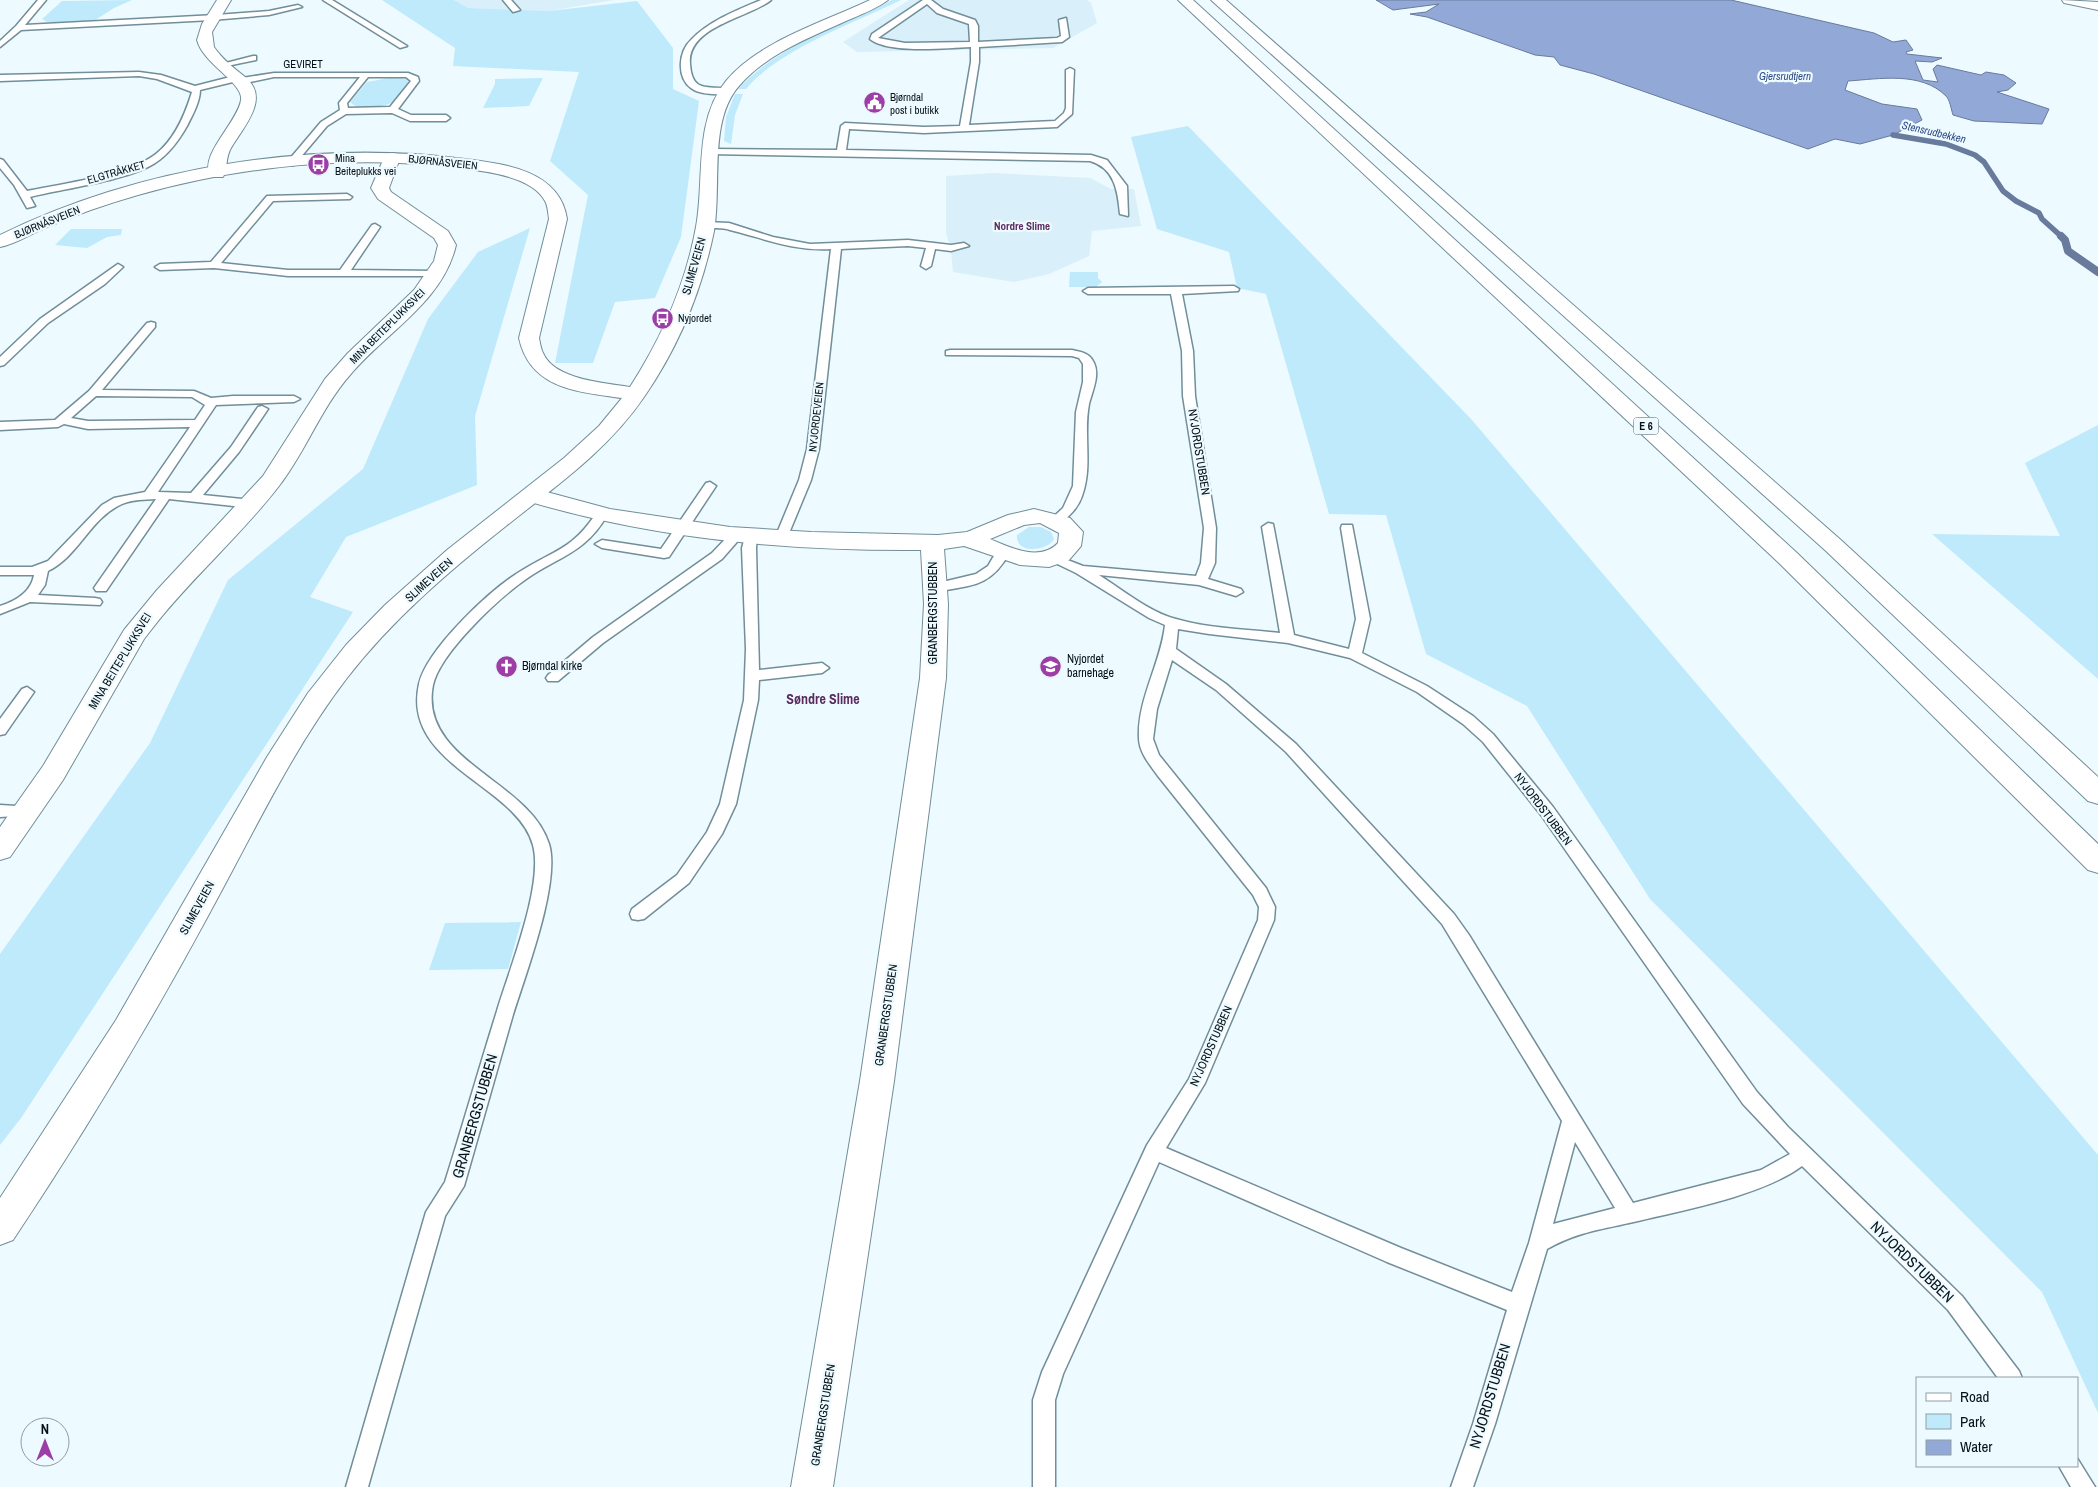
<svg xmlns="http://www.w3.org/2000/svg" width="2098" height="1487" viewBox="0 0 2098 1487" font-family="'Archivo Narrow',sans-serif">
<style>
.built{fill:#d9eff9}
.green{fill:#beeafc}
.water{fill:#92a9d7;stroke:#687b9d}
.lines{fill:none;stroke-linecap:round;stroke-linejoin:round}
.stream-far1{stroke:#687b9d;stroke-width:5.5}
.stream{stroke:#687b9d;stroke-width:8}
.service-casing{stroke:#718e99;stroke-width:3}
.minor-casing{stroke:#718e99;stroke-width:2}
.tertiary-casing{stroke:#718e99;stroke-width:2}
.primary-casing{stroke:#718e99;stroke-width:2}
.motorway-casing{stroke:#718e99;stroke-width:2}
.service{fill:#fff;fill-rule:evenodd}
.minor{fill:#fff;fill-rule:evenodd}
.tertiary{fill:#fff;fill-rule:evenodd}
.primary{fill:#fff;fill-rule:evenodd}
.motorway{fill:#fff;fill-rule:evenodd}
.labels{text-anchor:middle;stroke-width:4.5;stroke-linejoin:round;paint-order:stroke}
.far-street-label{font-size:11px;fill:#071116;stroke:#edfaff}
.far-water-label{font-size:11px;font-style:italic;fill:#314b85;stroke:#edfaff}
.far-poi-label{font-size:11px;fill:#071116;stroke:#edfaff;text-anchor:start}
.far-neighbourhood-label{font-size:11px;font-weight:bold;fill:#5a2b5e;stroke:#edfaff}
.shield{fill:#edfaff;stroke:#4c575c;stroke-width:1}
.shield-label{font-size:11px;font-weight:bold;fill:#071116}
.street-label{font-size:12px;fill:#071116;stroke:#edfaff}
.poi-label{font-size:12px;fill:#071116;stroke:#edfaff;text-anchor:start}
.neighbourhood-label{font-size:14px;font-weight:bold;fill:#5a2b5e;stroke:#edfaff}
.near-street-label{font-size:15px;fill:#071116;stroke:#edfaff}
</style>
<rect width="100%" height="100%" fill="#edfaff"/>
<path class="built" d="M454,0H614L549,11L468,8Z
M909,0H1087L1091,3L1097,23L1053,48L857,52L843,42Z
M993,173L1090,178L1111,189H1134L1141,226L1092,231L1089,256L1049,274L1014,282L953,272L951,250L946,233V176Z"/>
<path class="green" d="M132,0L114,8L92,22H47L42,19L62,1Z
M382,0H454L468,8L549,11L637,1L673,48V89L699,101L681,237L655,298L615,302L593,363H555L588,195L550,161L579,72L453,66L455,48Z
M892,0H901C854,23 778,50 746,89H738C778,45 840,26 892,0Z
M395,77L406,79L409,83L394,102C381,107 361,113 350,102L367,82Z
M543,78L529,106L483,108L495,84V79Z
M735,94H743L735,115L731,144L724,141L726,117Z
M1188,126L1471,419L2098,1155V1413L2042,1292L1650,899L1527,706L1426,654L1386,515L1329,514L1266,294L1237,288L1229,252L1157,229L1131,137Z
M530,228L475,416L477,485L346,537L310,597L353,612L21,1118L0,1145V954L150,743L228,580L363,469L428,319L478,252Z
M71,229H122L121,235L107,237L87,248L55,245Z
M1070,272H1098V278L1102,282L1096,287H1069Z
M2098,425V679L1932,534L2060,536L2025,463Z
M1029,527H1041L1051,532L1054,539C1047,552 1015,554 1017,535Z
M521,922L508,969L429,970L445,923Z"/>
<path class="water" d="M1376,0H1731L1874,33L1893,42L1906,40L1913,50L1906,52L1907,54L1942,58L1932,62L1915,61L1923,80L1938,82L1933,69L1937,65L1981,75L1986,72L2004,75L2016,83L2008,90L1997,92L2049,109L2042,124L1974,121L1953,115C1951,109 1950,100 1946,96C1921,71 1879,79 1848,81L1845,90L1882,104L1917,109L1922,120L1893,135L1860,144L1835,139L1808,149L1594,74L1560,65L1554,57L1535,55L1427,17L1410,14L1426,12L1439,4L1393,10Z"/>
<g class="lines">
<path class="stream-far1" d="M1893,135L1946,144L1975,155L1984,162L2003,191L2016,201L2039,213L2042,219L2062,237"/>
<path class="stream" d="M2061,236L2065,240L2068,251L2098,272"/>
<defs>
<path id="service" d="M38,0H46L25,25L216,15L269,11L298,5L302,7L269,15L212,20L21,30L0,47V41L16,26Z
M323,0H332L407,46L400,48Z
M503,0H511L520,10L513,12Z
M761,0H771C749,18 687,26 690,64C692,94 708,85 729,89V93C719,95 700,95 691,88C676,77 679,51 691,40C709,21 737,10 761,0Z
M923,0H931L943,9L975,20L978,26V42L1057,38L1061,36L1059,20L1066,18L1069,37L1062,42L979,47V62L969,125L1055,121L1064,113L1066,108V70L1070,68L1074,70L1072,114L1057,127L924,133L849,129L846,150L1091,155L1107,160L1127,186L1128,216L1120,214C1118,192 1115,168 1090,161L709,154V150L712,149L837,150L841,126L845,123L924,127L960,126L971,62V47C946,48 889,54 870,39L872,34ZM927,4L937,13L969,24L970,42L905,43L878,38Z
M253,56H256V60L222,67L218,65Z
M139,72L161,75L195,86L238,75L242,78L274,73H408L418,77L419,81L398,109L411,115H446L450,118L446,121H410L392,113L346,114L327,126L294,165H288V161L321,122L340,110L339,103L360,77H274L241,84L237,81L200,90C200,102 192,116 187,126C179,140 169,154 155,163C130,180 61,189 30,197L35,206L27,208L14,185L0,168V159L3,160L27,191C61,184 130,175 156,154C175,139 185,115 192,92L157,79L139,76L0,81V75ZM368,77H406L411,81L390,107L348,108L347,103Z
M347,194L352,197L350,199L273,201L221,263L288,270H340L372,225L375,224L380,227L351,270L436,271L441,274L440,276H288L214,268L160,270L155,267L160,264L211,262L267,196Z
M706,222L729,223L773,237L810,244L908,240L951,245L964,243L969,246L951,251L935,249L931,266L926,269L921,266L926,248L908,246L841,249L819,449L811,480L787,538L781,542L775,538L799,480L807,449L831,249C793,251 766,239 730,230C721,227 712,229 703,227V223Z
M118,264L123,267L105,284L48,323L4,365L0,366V357L40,319Z
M1234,286L1239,289L1238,291L1182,294L1193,351L1195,396L1216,528L1215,563L1208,579L1241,589L1243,592L1236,596L1199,585L1099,575C1123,590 1149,612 1176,619C1210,629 1246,629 1280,633L1262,527L1268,523L1273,524L1294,635L1349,649L1356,619L1341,528L1342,525H1352L1370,619L1362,653L1427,686L1473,716L1493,734L1553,807L1757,1092L1788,1127L1962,1296L2019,1371L2022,1378H1998L1948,1310L1802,1166C1762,1196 1679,1211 1629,1223C1598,1230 1575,1233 1547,1249L1495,1424L1473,1487H1451L1473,1424L1507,1310L1387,1262L1159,1162L1063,1374L1055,1400V1487H1033V1400L1042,1372L1147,1145L1189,1079L1258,920L1259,907L1253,895L1158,776C1150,765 1139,752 1139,738C1137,700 1161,663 1165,625L1149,618L1076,573L1045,558L1052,554L1083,566L1196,576L1201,563L1204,528L1183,396L1182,351L1171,294H1088L1083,291L1088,288ZM1178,629L1209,634L1288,643L1350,658L1417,692L1463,724L1483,742L1541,815L1743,1104L1790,1154L1761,1170L1633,1203L1469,935L1454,914L1296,744L1226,684L1176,649ZM1172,660L1216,690L1286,752L1442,924L1562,1121L1529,1243L1512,1292L1401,1248L1166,1148L1205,1083L1274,920L1275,907L1266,888L1159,755L1153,739L1157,709ZM1575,1142L1615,1208L1553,1224Z
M151,322L155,323V327L102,390L194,391L211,398L233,396H294L300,399L294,402L216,405L158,492L191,493L231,447L258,407L262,406L268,409L239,452L203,495L252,500L258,504L252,508L169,499L106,591H96L94,588L156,499C145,500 133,499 122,504C90,518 79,556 48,571L45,585L38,595L95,598L100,599L102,602L100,605L30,602L0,614V606C16,601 31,592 34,575H0V567H32L48,561L102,505L114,498L145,492L190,427L88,429L64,424L58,427L0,430V422L55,420L89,391L147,323ZM96,396L192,397L205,405L195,420L88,421L71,418Z
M950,350H1072C1081,352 1090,353 1094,363C1100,375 1092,392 1089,404C1083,435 1093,466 1082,496C1078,508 1070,515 1061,523H1051L1050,520L1063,508L1073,486L1076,412L1083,382V364L1079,358L1072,356L946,355V351Z
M710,482L716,486L669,557L664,558L602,548L595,544L602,540L661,549L706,483Z
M601,511L607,515C587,551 561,556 529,577C502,595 440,652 433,685C418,761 529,780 549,844C561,883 524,978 512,1018C496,1074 480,1130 464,1186L445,1216L368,1487H346L426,1212L445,1182C463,1125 479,1068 497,1011C509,970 544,885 533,845C517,785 401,765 419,684C427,649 491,589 521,571C556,549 572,550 597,512Z
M737,531L743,535L722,559L603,643L558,681H548L546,678L548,675L593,637L712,553L732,532Z
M751,533L757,537L756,548L759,670L822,663L829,668L822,673L759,680L758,700L736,804L722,834L689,883L644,919L638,920L632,919L630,914L632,909L677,875L707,832L720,804L744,700L746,649L742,548L745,537Z
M1003,548L1010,552C990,588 971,585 935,592L928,588L930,585L976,574L988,566L998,549Z
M27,687L34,692L5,734L0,735V719L22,689Z
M0,805L33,807L35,811L33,815L0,817Z
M2077,1458L2095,1487H2071L2059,1466H2077Z"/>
<path id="minor" d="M217,0H231L212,32L214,47C222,59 234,68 245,77C271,98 244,126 231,148C225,158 228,169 223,177H211C197,157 238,122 241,100C244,83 203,64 197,40L202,24Z
M392,153L398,154L400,158L389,188L391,192L448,231L456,245C443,302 386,332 350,375C321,408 306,451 279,486C242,534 196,574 158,621L144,639L63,780L10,857L0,860V827L43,766L124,630L157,590L263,476L325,379L348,353L414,290L434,261L438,245L434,238L378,199L371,188L384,158L386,154Z
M532,488L610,509L730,527L811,532L938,535L967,532L1008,515L1034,509L1070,518L1083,532L1081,546L1069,560L1049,567L1020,565L964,546L944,549L948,604L946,678L894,1081L833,1487H791L860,1081L920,678L924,604L921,550C786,551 653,539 524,500L521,495L524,490ZM1040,523L1059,533L1058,543C1040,562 1011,548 990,539L1024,525Z"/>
<path id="tertiary" d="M870,0H888C876,9 860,15 846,21C809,38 766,54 739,86C708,121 722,187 714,231C702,290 678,348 644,397C608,450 556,486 506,526C449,571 392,620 347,678C291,751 252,836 208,916C148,1027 83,1135 13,1240L0,1245V1198L116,1020L267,757L308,693L346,645L385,605L447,550L564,458L599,426L622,398C578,392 530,389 519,338L549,219C548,213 548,206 545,201C532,176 484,171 459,168C352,154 241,166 138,195C106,204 75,215 45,228C30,234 16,244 0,247V235C139,167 312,139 465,159C506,164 560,171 567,219L539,338C540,343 541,349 543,353C554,380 606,383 630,387C661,339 686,283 696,227C705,179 693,122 726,81C759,41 824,22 870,0Z"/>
<path id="primary" d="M2062,0L2098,2V10L2064,3Z"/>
<path id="motorway" d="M1178,0H1193L1797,553L2098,844V873L2088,870L1779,563Z
M1211,0H1226L1842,541L2098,777V804L2088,801L1826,551Z"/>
</defs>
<use href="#service" class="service-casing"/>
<use href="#minor" class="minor-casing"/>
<use href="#tertiary" class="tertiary-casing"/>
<use href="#primary" class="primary-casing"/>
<use href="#motorway" class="motorway-casing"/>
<use href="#service" class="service"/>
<use href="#minor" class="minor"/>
<use href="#tertiary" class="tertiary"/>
<use href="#primary" class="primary"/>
<use href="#motorway" class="motorway"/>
</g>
<defs>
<symbol id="civic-disc" viewBox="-11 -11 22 22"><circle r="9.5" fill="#9d3ea7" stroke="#edfaff"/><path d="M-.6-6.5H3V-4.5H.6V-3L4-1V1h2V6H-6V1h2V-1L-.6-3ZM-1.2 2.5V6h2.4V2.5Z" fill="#fff"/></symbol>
<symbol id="bus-disc" viewBox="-11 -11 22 22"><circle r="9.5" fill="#9d3ea7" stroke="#edfaff"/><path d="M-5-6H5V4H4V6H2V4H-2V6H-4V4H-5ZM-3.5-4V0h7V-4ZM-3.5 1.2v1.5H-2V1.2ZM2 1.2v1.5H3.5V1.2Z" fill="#fff"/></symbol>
<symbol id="church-disc" viewBox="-11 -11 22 22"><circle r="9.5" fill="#9d3ea7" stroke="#edfaff"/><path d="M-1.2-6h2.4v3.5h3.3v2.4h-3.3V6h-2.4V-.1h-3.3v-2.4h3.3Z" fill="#fff"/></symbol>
<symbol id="school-disc" viewBox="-11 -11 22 22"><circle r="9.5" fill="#9d3ea7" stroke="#edfaff"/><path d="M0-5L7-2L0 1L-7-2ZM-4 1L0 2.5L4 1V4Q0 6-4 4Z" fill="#fff"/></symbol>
</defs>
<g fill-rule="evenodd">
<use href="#civic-disc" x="862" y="90" width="25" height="25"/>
<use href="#bus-disc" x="306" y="152" width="25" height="25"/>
<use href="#bus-disc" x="650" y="306" width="25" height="25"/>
<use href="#church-disc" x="494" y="654" width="25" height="25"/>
<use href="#school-disc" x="1038" y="654" width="25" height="25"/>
</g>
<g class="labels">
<g class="far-street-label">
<text x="303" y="68">GEVIRET</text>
<text transform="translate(443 162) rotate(6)" y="4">BJØRNÅSVEIEN</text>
<text transform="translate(116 172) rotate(-16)" y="4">ELGTRÅKKET</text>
<text transform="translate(47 222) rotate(-22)" y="4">BJØRNÅSVEIEN</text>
<text transform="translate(387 326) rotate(-45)" y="4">MINA BEITEPLUKKSVEI</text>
<text transform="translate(816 417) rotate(-84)" y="4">NYJORDEVEIEN</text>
</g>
<g class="far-water-label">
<text x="1785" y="80">Gjersrudtjern</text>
<text transform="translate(1934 132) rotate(13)" y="4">Stensrudbekken</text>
</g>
<g class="far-poi-label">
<text x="890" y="101">Bjørndal<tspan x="890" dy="13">post i butikk</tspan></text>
<text x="335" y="162">Mina<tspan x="335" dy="13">Beiteplukks vei</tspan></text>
<text x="678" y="322">Nyjordet</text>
</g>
<g class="far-neighbourhood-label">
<text x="1022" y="230">Nordre Slime</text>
</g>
<rect class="shield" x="1633.5" y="417.5" width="25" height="17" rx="4"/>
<g class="shield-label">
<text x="1646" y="430">E 6</text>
</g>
<g class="street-label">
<text transform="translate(694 266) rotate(-74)" y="4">SLIMEVEIEN</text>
<text transform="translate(1199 452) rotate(81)" y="4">NYJORDSTUBBEN</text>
<text transform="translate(429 580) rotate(-42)" y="4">SLIMEVEIEN</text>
<text transform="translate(933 613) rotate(-90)" y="4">GRANBERGSTUBBEN</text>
<text transform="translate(120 661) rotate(-59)" y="4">MINA BEITEPLUKKSVEI</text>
<text transform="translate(1543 809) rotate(53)" y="4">NYJORDSTUBBEN</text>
<text transform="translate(197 908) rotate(-61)" y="4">SLIMEVEIEN</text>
<text transform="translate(886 1015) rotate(-82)" y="4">GRANBERGSTUBBEN</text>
<text transform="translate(1211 1046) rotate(-66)" y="4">NYJORDSTUBBEN</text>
<text transform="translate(823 1415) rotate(-81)" y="4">GRANBERGSTUBBEN</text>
</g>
<g class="poi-label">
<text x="1067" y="663">Nyjordet<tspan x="1067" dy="14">barnehage</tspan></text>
<text x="522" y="670">Bjørndal kirke</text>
</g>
<g class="neighbourhood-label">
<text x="823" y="704">Søndre Slime</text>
</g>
<g class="near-street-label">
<text transform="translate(475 1116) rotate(-74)" y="5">GRANBERGSTUBBEN</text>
<text transform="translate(1912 1262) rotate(44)" y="5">NYJORDSTUBBEN</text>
<text transform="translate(1490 1396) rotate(-73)" y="5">NYJORDSTUBBEN</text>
</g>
</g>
<rect x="1916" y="1377" width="162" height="90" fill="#edfaff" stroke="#919da2"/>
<rect x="1926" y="1393" width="25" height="8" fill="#ffffff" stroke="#919da2"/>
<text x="1960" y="1402" font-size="15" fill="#071116">Road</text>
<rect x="1926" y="1414" width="25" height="15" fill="#beeafc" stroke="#919da2"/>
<text x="1960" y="1427" font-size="15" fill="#071116">Park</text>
<rect x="1926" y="1440" width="25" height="15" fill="#92a9d7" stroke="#919da2"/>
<text x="1960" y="1452" font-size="15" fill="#071116">Water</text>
<g transform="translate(45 1442)"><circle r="24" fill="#edfaff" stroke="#919da2"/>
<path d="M0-4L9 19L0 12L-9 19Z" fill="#9d3ea7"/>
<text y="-8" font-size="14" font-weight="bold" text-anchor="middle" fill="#071116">N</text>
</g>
</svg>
